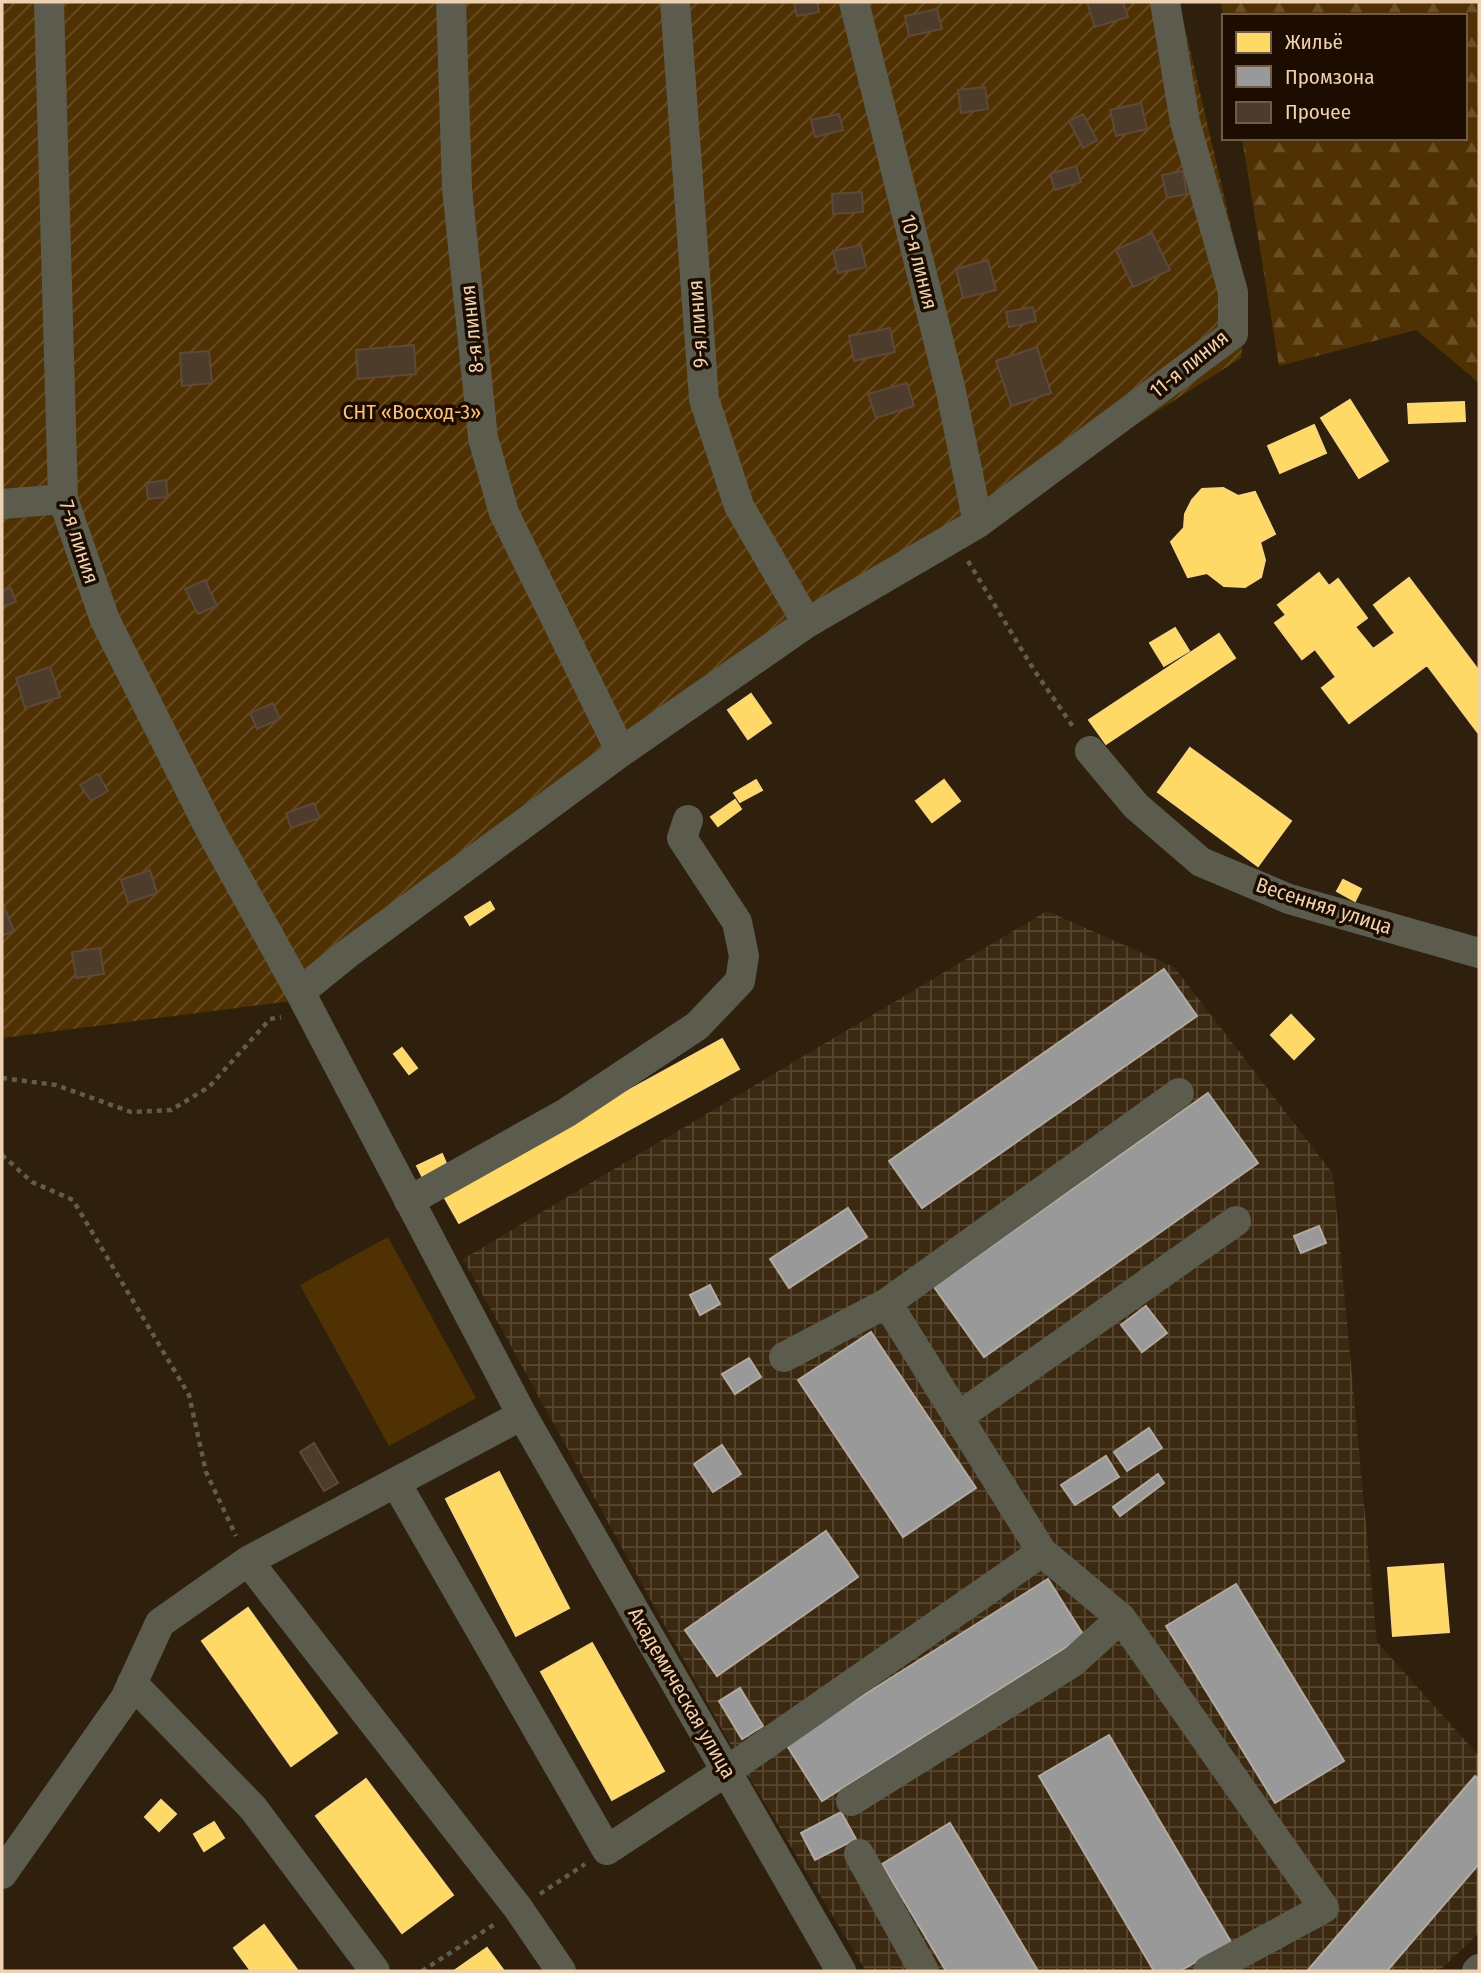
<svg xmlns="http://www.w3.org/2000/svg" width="1481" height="1973" viewBox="0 0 1481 1973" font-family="'Fira Sans Condensed',sans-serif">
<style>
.industrial{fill:url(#industrial-grid)}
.forest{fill:url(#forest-firs)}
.garden{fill:url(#garden-furrows)}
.pitch{fill:#503103}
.homes{fill:#ffd966;stroke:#fad77c;stroke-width:2}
.industry{fill:#999;stroke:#b2aaa0;stroke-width:2}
.building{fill:#4d3c2b;stroke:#5e4938;stroke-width:2}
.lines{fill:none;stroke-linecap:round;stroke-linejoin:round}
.path{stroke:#605c4e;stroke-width:4.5;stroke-dasharray:5 5;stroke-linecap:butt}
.minor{stroke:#5b5c4e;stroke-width:30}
.labels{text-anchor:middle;stroke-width:7;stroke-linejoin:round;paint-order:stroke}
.street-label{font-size:21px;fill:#edd1b1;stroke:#1c0d00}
.park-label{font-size:21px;fill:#fec177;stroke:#1c0d00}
</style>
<defs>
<pattern id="industrial-grid" width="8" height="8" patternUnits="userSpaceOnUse" patternTransform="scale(1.75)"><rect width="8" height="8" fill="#3b2911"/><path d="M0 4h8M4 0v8" fill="none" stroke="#584731"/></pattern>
<pattern id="forest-firs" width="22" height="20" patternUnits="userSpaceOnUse" patternTransform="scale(1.75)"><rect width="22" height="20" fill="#503103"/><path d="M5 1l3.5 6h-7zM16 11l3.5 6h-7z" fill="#6a4e25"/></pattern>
<pattern id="garden-furrows" width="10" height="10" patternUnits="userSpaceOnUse" patternTransform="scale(1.75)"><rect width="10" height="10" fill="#503103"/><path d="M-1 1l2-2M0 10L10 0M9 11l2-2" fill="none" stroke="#6a4e25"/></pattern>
</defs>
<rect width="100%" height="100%" fill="#2e200d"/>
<path class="industrial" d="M1047,911L1174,967L1333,1174L1377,1642L1479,1756V1933L1439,1971H866L740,1762L463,1259Z"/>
<path class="forest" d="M1221,2H1479V383L1416,330L1279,366L1242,138H1465V16H1224V21Z"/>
<path class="garden" d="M2,2H1179L1248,299L1241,358L810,632L299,1000L2,1038Z"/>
<path class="pitch" d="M388,1237L476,1398L389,1446L300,1285Z"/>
<path class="homes" d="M1350,400L1388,461L1359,478L1321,418Z
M1464,402L1465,421L1409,423L1408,404Z
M1314,425L1326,453L1280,473L1268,446Z
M1223,488L1238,496L1255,492L1275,534L1260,542L1265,560L1261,577L1245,587L1224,586L1207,573L1188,577L1171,542L1184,528L1185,514L1192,500L1202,489Z
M1319,573L1329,586L1338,579L1367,618L1355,627L1373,649L1395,633L1374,605L1409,578L1479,671V734L1427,665L1349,723L1322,688L1336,677L1315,649L1302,659L1275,623L1286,615L1278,605Z
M1175,628L1189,651L1164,666L1150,643Z
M1219,634L1235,658L1106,744L1089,720Z
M751,694L771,723L748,739L728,710Z
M1190,748L1291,821L1258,866L1158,792Z
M756,780L762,790L740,802L734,793Z
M944,780L960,801L932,822L916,801Z
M735,800L741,809L718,826L711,817Z
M1343,880L1361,889L1355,901L1337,891Z
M490,902L494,909L470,925L465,917Z
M1291,1015L1314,1039L1294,1059L1271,1035Z
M722,1039L739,1069L459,1223L442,1193Z
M402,1048L417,1068L409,1074L394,1054Z
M442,1154L448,1168L424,1180L417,1166Z
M499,1472L569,1608L516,1636L446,1499Z
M1443,1564L1449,1632L1393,1636L1388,1568Z
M248,1608L337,1733L291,1766L202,1641Z
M592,1643L664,1771L612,1800L541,1672Z
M366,1779L453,1895L402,1933L316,1816Z
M161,1800L176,1814L159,1831L145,1817Z
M214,1822L224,1838L204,1851L194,1834Z
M264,1925L298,1971H251L234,1948Z
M487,1948L504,1971H454Z"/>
<path class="industry" d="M1164,969L1197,1016L922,1208L889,1161Z
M1208,1093L1258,1163L984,1357L934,1287Z
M848,1208L867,1237L789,1288L770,1259Z
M1319,1226L1326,1243L1301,1253L1294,1236Z
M710,1285L720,1304L700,1315L690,1295Z
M1146,1306L1167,1333L1142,1352L1121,1325Z
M871,1332L976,1488L903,1537L798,1380Z
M749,1358L761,1377L735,1394L722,1374Z
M1149,1428L1162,1448L1127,1471L1114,1452Z
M722,1445L741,1474L713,1492L694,1464Z
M1106,1456L1119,1477L1075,1505L1061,1485Z
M1158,1474L1164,1483L1120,1516L1113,1507Z
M826,1531L858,1577L717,1676L685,1630Z
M1048,1579L1084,1636L822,1801L786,1744Z
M1236,1584L1344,1761L1275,1803L1166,1626Z
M740,1688L763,1726L742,1739L719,1701Z
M1109,1735L1231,1942L1180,1971H1154L1039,1776Z
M1475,1776L1479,1779V1864L1387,1971H1307Z
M841,1812L856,1839L815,1860L801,1833Z
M950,1823L1038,1971H946L882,1864Z"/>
<path class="building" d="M794,2H817L819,12L797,16Z
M1087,2H1123L1128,17L1095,27Z
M937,9L942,29L909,36L905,16Z
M985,87L988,109L961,113L958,90Z
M1141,103L1147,129L1116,136L1110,110Z
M839,114L843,130L815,137L811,120Z
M1083,114L1097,140L1083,148L1069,121Z
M1076,166L1081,182L1055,190L1050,174Z
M1183,171L1187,194L1167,198L1162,175Z
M862,192L863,212L833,214L832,194Z
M1152,233L1170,270L1133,287L1116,250Z
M861,245L866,267L838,273L833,251Z
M988,260L996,290L963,298L956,269Z
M1033,307L1036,321L1009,327L1006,312Z
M890,328L895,352L854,361L849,336Z
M414,345L416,374L358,379L356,350Z
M1037,347L1051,393L1011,406L996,361Z
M209,351L212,383L182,386L180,353Z
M907,383L914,406L876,418L868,394Z
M166,480L168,497L148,499L146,483Z
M205,580L217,606L198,614L185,589Z
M11,588L16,602L2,607V591Z
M50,667L60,697L25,708L16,678Z
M273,703L280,719L257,729L250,713Z
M98,774L108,791L91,801L80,785Z
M314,803L320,818L291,828L286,813Z
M150,870L157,893L128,903L121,880Z
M2,902L14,931L2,936Z
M100,948L104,974L76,978L72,952Z
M314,1443L338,1483L324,1491L300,1452Z"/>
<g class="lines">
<path class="path" d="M968,561L1034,670L1074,728
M2,1078L56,1085L131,1112L171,1110L209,1087L270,1019L281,1017
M2,1155L32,1182L73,1200L189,1395L206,1472L236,1536
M540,1894L585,1864
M422,1971L495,1924"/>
<path class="minor" d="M49,2L63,499L105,620L212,833L300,992L522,1415L841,1971
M451,2L457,188L483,438L504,513L621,752
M675,2L704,399L739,506L807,623
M854,2L950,387L978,523
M2,504L63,499
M1090,751L1136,806L1201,862L1289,899L1479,953
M300,992L347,954L621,752L807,623L978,523L1233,334V292L1185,122L1165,2
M409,1201L566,1113L697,1026L740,981L744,956L737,922L682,838L688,820
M784,1357L887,1303
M522,1415L248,1561L518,1908L561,1971
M958,1417L1236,1221
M396,1483L607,1850L740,1762L1042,1552L887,1303L1179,1093
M1042,1552L1121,1618L1324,1908L1208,1971
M132,1683L253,1808L375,1971
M851,1801L1073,1662L1121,1618
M859,1854L924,1971
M2,1874L125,1699L160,1623L248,1561
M1477,1971L1479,1969"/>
</g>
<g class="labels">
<g class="street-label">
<text transform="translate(919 262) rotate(76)" y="7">10-я линия</text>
<text transform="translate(698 324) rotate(-94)" y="7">9-я линия</text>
<text transform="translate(472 329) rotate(-96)" y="7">8-я линия</text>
<text transform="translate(1189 364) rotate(-39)" y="7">11-я линия</text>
<text transform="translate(79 542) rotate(72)" y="7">7-я линия</text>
<text transform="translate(1324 906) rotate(18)" y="7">Весенняя улица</text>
<text transform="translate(682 1693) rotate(60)" y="7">Академическая улица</text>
</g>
<g class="park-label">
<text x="412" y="419">СНТ «Восход-3»</text>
</g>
</g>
<rect width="1481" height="1973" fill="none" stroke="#edd1b1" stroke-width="7"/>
<rect x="1222" y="14" width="245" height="126" fill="#1c0d00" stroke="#705b47" stroke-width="2"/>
<rect x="1236" y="32" width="35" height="21" fill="#ffd966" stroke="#705b47" stroke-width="2"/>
<text x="1285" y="49" font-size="21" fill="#edd1b1">Жильё</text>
<rect x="1236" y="66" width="35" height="21" fill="#999999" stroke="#705b47" stroke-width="2"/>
<text x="1285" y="84" font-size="21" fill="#edd1b1">Промзона</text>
<rect x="1236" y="102" width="35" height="21" fill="#4d3c2b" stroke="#705b47" stroke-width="2"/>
<text x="1285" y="119" font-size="21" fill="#edd1b1">Прочее</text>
</svg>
